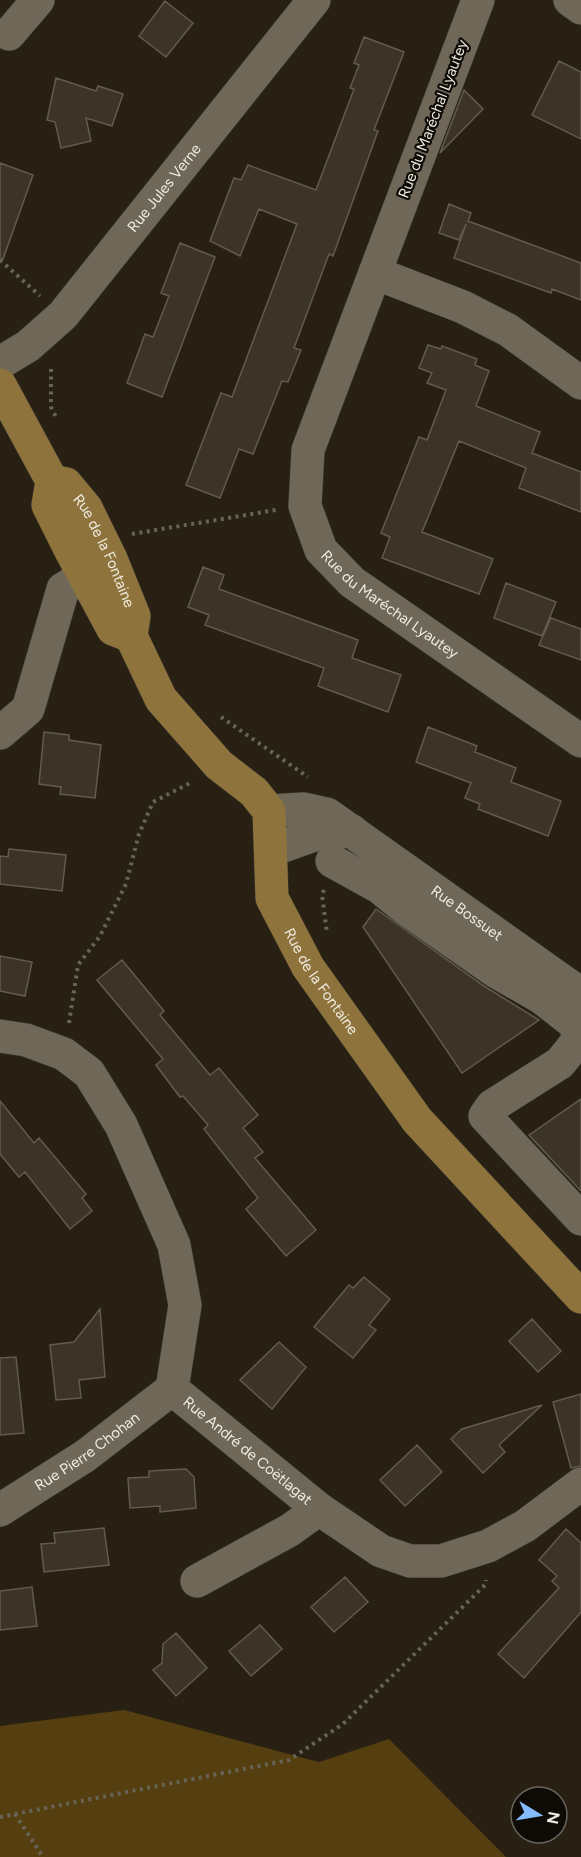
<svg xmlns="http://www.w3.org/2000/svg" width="581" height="1857" viewBox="0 0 581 1857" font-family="Figtree,sans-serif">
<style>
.green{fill:#553f10}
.building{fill:#3c3426;stroke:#635b4c;stroke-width:1.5}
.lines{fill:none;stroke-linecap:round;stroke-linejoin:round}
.minor-casing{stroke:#423c32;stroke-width:34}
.major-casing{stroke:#423c32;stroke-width:34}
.path{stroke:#696357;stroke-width:4;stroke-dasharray:3 4.5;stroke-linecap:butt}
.minor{stroke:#6f6757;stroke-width:33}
.major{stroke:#8e743c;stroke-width:33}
.labels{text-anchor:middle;stroke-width:4.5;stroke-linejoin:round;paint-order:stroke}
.street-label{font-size:15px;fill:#eeeae0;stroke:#0e0b06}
</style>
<rect width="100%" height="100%" fill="#282113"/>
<path class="green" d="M124,1710L319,1762L389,1739L506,1857H0V1726Z"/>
<path class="building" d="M165,1L193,23L166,57L139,36Z
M364,37L404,52L374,130L378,131L333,256L329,254L294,348L301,350L288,382L282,381L253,454L239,449L220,498L186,485L221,393L232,397L297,224L259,209L240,256L210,241L234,178L241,180L248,165L316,190L354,89L350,88L359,65L354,63Z
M559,61L581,72V139L532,115Z
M56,78L96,91L98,86L123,94L112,126L86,118L91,141L61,148L55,122L47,120Z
M464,90L483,109L440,153Z
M0,163L33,175L3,259H0Z
M449,204L471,213L468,221L581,263V300L552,289L551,293L454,258L466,224L459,240L439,233Z
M180,243L215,257L162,397L127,383L145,334L153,337L169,296L161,293Z
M428,345L441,349L442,346L477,359L475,365L489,371L476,406L540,432L532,453L581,472V512L519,488L526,468L459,441L422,532L493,559L479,594L382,558L390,537L381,533L419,437L427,440L446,390L427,383L432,373L419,368Z
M203,567L224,575L219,589L358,640L352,658L401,675L388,712L318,686L324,668L205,625L209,615L188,607Z
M506,583L556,602L542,636L494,618Z
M551,618L581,629V660L539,645Z
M428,727L477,746L475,752L516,768L511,782L561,801L548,836L478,809L480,804L465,798L471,783L416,762Z
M44,732L69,735V740L101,745L95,798L60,794L61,787L39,784Z
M9,849L66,855L62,891L0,884V856L8,857Z
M376,909L484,986L539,1020L462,1073L363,927Z
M0,956L32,962L25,996L0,991Z
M122,960L164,1011L160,1015L210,1075L219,1068L258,1115L243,1128L263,1152L255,1158L316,1230L286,1256L246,1209L258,1198L204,1129L208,1125L183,1096L180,1097L156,1065L163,1059L97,980Z
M581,1099V1191L529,1135Z
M0,1101L34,1143L39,1138L86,1194L82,1198L92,1211L70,1229L25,1172L19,1177L0,1154Z
M364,1277L390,1299L369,1325L376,1330L353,1358L314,1327L349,1285L353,1288Z
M100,1309L105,1377L79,1380L81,1398L56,1400L50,1345L74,1342Z
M532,1319L561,1351L538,1372L509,1341Z
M279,1342L306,1367L272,1409L240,1380Z
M16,1357L24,1433L0,1435V1358Z
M581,1394V1466L571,1468L553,1402Z
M542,1405L499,1445L505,1452L483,1473L451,1439L462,1429Z
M417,1445L442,1472L405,1506L380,1480Z
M186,1469L194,1477L196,1508L160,1512V1506L130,1508L128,1478L149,1477V1471Z
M104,1528L109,1565L44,1572L41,1544L55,1543L54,1533Z
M566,1529L581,1543V1612L524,1678L498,1654L559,1588L552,1581L557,1576L539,1560Z
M345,1577L368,1602L334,1632L311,1607Z
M32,1587L37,1626L0,1630V1591Z
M260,1625L282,1649L251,1676L229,1651Z
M176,1633L207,1668L176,1696L153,1670L162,1663L163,1644Z"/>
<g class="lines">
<defs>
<g id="minor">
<path id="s1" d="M478,0L308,450L305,506L321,550L352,582L581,741"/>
<path d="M570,0L581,8"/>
<path d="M9,34L38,0"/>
<path d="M375,273L463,307L508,330L581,383"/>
<path id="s2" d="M0,363L28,346L63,315L314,0"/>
<path d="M0,733L28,709L63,589L109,560"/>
<path id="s3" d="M269,811L304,809L327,814L581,994"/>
<path d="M272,850L317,834L352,831"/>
<path d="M332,861L379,887L406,909L495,971L542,998L574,1023L578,1032L576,1043L560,1063L492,1106L485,1116L581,1219"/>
<path id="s4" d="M0,1036L26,1040L64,1054L89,1073L121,1125L174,1245L185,1305L172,1389L319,1509L381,1551L410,1561H441L488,1546L525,1526L581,1484"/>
<path id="s5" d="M0,1510L85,1456L172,1389"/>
<path d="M197,1581L290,1530L319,1509"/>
</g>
<g id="major">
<path d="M0,385L52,481L48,505L72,553L113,629L131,636"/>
<path id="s6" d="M52,481L66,484L86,508L111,559L134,616L131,636L161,699L219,765L254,792L269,811L272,898L308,967L417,1120L581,1297"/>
</g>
</defs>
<use href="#minor" class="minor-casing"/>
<use href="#major" class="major-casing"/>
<path class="path" d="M0,260L40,296
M51,369V407L56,417
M132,534L276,510
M221,717L308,777
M324,890L322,895L327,933
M69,1023L78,965L100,936L126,884L139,834L153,802L192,782
M15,1814L43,1857
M0,1817L289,1760L343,1724L486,1584V1580"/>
<use href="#minor" class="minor"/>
<use href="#major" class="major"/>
</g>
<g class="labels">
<g class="street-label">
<text transform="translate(433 119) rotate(-69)" y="5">Rue du Maréchal Lyautey</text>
<text dy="5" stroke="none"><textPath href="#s2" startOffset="242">Rue Jules Verne</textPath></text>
<text dy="5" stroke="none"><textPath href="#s6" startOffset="92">Rue de la Fontaine</textPath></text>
<text dy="5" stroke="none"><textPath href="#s1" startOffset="672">Rue du Maréchal Lyautey</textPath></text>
<text dy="5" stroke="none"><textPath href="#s3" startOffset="230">Rue Bossuet</textPath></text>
<text dy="5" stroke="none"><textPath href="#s6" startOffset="594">Rue de la Fontaine</textPath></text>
<text dy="5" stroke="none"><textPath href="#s5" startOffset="105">Rue Pierre Chohan</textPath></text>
<text dy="5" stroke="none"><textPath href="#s4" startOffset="534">Rue André de Coëtlagat</textPath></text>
</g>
</g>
<g transform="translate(539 1815) rotate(101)"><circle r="28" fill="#0e0b06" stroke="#68645d" stroke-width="1.5"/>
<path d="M0-4.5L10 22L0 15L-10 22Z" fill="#84bcfb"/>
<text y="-9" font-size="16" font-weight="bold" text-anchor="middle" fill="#eeeae0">N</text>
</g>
</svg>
